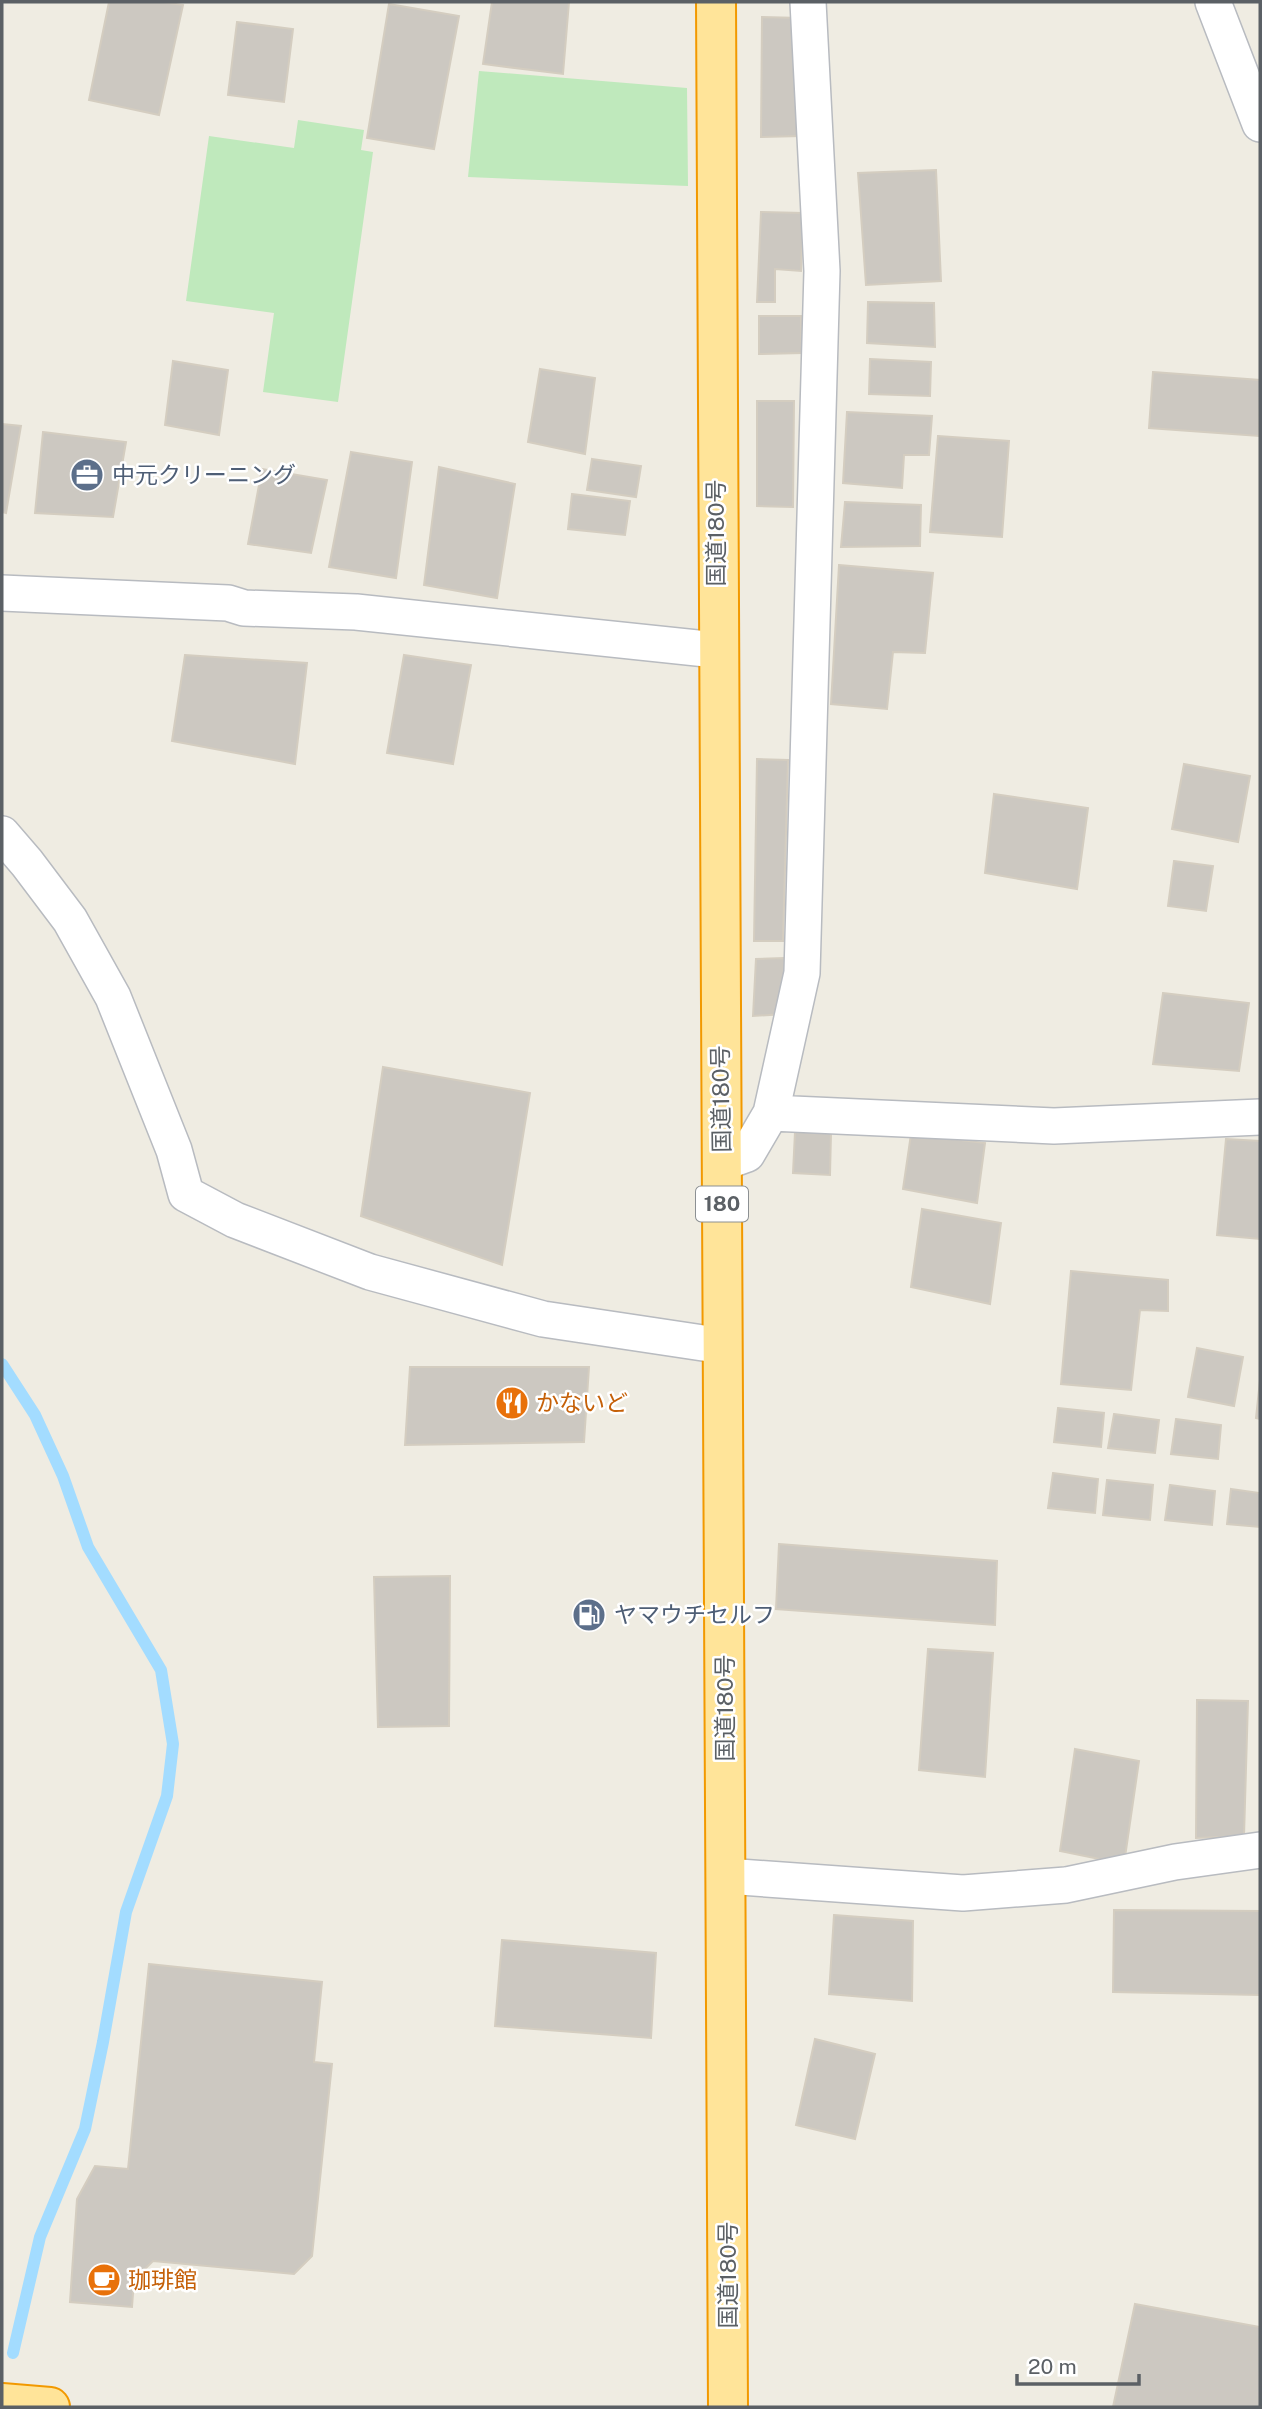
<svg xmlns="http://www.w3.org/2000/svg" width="1262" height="2409" viewBox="0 0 1262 2409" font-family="'Public Sans','Noto Sans JP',sans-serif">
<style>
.green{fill:#bfe9bc}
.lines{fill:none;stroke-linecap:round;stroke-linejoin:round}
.stream{stroke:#a3dcff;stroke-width:12}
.building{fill:#ccc8c1;stroke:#d4cdc0;stroke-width:2}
.minor-casing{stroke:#b8bbc0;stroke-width:38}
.trunk-casing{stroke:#f29900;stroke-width:42}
.minor{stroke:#fff;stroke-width:35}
.trunk{stroke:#ffe499;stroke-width:38}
.labels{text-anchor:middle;stroke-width:5;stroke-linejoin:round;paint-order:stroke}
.shield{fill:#fff;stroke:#8c9093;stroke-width:2}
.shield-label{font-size:21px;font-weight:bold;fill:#5b6065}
.service-label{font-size:23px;fill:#4e5e75;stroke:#fff;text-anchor:start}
.street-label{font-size:23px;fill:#5b6065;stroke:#fff}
.food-label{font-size:23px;fill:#c56008;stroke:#fff;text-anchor:start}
</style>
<rect width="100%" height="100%" fill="#efece2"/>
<path class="green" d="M479,71L687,88L688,186L468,177Z
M298,120L364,130L361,150L373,152L338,402L263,392L274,313L186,301L209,136L294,148Z"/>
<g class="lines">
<path class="stream" d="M2,1364L35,1415L63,1476L88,1547L161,1670L173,1744L167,1796L126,1912L103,2042L85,2129L40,2237L13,2353"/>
</g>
<path class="building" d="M109,2H163L183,5L159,115L89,100Z
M492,2H569L563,74L483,64Z
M389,4L459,16L434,149L367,138Z
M762,17L801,18L800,136L761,137Z
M237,22L293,29L284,102L228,95Z
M936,170L941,281L866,285L858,173Z
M761,212L803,213L801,271L775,269V302H757Z
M868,302L934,303L935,347L867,343Z
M759,316H801L802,353L759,354Z
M870,359L931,362L930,396L869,394Z
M173,361L228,370L219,435L165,425Z
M540,369L595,378L585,454L528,442Z
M1153,372L1260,380L1259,436L1149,428Z
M757,401H794L793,507L757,506Z
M847,412L932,416L929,455H904L902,488L843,483Z
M2,424L21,426L6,513L2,512Z
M43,432L126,442L113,517L35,513Z
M938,436L1009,441L1002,537L930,532Z
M351,452L412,462L396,578L329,567Z
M592,459L641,466L636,497L587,490Z
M439,467L515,484L497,598L424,585Z
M262,469L327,480L311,553L248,544Z
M572,494L630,501L625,535L568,529Z
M845,502L921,505L920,546L841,547Z
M839,565L933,573L925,653L893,652L887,709L831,704Z
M185,655L307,663L295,764L172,741Z
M404,655L471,665L453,764L387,753Z
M757,759L788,760L783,941H754Z
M1184,764L1250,776L1238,842L1172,829Z
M994,794L1088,808L1077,889L985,873Z
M1174,861L1213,866L1206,911L1168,906Z
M784,958L785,1014L753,1016L756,959Z
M1163,993L1249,1003L1239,1071L1153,1064Z
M383,1067L530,1093L502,1265L361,1216Z
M795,1132L831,1133L830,1175L793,1173Z
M911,1134L985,1143L977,1203L903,1189Z
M1226,1139L1260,1141V1239L1217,1235Z
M922,1209L1001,1223L990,1304L911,1287Z
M1071,1271L1168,1280V1311L1140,1310L1131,1390L1061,1384Z
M1197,1348L1243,1357L1234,1406L1188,1397Z
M410,1367H589L584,1442L405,1445Z
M1260,1380V1419L1256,1418Z
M1058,1408L1104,1413L1101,1447L1054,1442Z
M1114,1414L1159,1420L1155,1453L1108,1448Z
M1176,1419L1221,1425L1218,1459L1171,1454Z
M1053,1473L1098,1479L1095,1513L1048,1508Z
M1107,1480L1153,1485L1150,1520L1103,1515Z
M1170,1485L1215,1491L1212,1525L1165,1520Z
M1231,1489L1260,1493V1527L1227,1524Z
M779,1544L997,1561L995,1625L776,1609Z
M450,1576L449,1726L378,1727L374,1577Z
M928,1649L993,1653L985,1777L919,1770Z
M1197,1700L1248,1701L1244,1836L1196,1838Z
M1075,1749L1139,1761L1124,1864L1060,1851Z
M1114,1910L1260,1911V1995L1113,1992Z
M834,1915L913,1921L912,2001L829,1994Z
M502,1940L656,1953L651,2038L495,2026Z
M149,1964L322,1982L314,2062L332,2064L312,2256L294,2274L153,2261L134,2280L132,2307L70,2302L77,2199L95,2166L128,2169Z
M815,2039L875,2054L855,2139L796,2125Z
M1135,2304L1260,2327V2407H1113Z"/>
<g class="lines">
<defs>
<path id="minor" d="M1213,2L1260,124
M2,593L228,603L244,608L356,612L716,650
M2,834L27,863L70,920L113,997L174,1150L186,1194L235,1220L370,1272L543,1319L723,1346
M771,1113L1054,1126L1260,1117
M722,1163L747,1154L771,1113L802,973L822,271L808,2
M726,1876L963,1893L1066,1885L1175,1862L1260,1850"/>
<path id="trunk" d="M716,2C717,804 727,1605 728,2407
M2,2403L50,2407"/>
</defs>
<use href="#minor" class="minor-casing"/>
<use href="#trunk" class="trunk-casing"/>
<use href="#minor" class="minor"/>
<use href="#trunk" class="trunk"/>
</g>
<defs>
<symbol id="office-disc" viewBox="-11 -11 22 22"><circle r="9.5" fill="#5c6f8a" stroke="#fff"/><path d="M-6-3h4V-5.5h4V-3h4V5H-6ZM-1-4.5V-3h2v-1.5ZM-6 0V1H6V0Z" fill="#fff"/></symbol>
<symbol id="restaurant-disc" viewBox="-11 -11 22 22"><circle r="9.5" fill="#e8710a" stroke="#fff"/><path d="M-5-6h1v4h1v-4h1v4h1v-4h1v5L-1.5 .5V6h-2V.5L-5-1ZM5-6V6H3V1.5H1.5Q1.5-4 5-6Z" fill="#fff"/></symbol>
<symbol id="fuel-disc" viewBox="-11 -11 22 22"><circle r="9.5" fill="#5c6f8a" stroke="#fff"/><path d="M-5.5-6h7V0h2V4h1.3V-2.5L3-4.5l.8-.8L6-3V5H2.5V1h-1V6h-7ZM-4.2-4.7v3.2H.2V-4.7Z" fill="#fff"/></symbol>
<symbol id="cafe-disc" viewBox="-11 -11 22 22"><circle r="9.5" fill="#e8710a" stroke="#fff"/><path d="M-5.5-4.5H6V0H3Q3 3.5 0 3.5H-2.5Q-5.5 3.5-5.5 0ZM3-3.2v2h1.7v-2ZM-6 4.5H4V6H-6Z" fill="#fff"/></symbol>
</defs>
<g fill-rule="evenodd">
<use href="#office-disc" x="68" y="456" width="38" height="38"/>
<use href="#restaurant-disc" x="493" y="1384" width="38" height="38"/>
<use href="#fuel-disc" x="570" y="1596" width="38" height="38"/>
<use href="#cafe-disc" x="85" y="2261" width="38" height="38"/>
</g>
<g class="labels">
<rect class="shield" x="696" y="1186.5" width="52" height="35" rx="5"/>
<g class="shield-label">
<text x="722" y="1211">180</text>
</g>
<g class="service-label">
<text x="112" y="483">中元クリーニング</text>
<text x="614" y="1623">ヤマウチセルフ</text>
</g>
<g class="street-label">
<text transform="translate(716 533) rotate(-90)" y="8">国道180号</text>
<text transform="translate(721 1099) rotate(-91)" y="8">国道180号</text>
<text transform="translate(725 1708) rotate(-90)" y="8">国道180号</text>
<text transform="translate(728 2275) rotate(-90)" y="8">国道180号</text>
</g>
<g class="food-label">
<text x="536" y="1411">かないど</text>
<text x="128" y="2288">珈琲館</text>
</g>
</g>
<rect width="1262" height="2409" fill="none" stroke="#5b6065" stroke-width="7"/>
<path d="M1017 2374v10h122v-10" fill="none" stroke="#5b6065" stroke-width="3.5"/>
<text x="1028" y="2374" font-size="21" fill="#5b6065" stroke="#ffffff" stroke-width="5" paint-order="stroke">20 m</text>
</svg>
